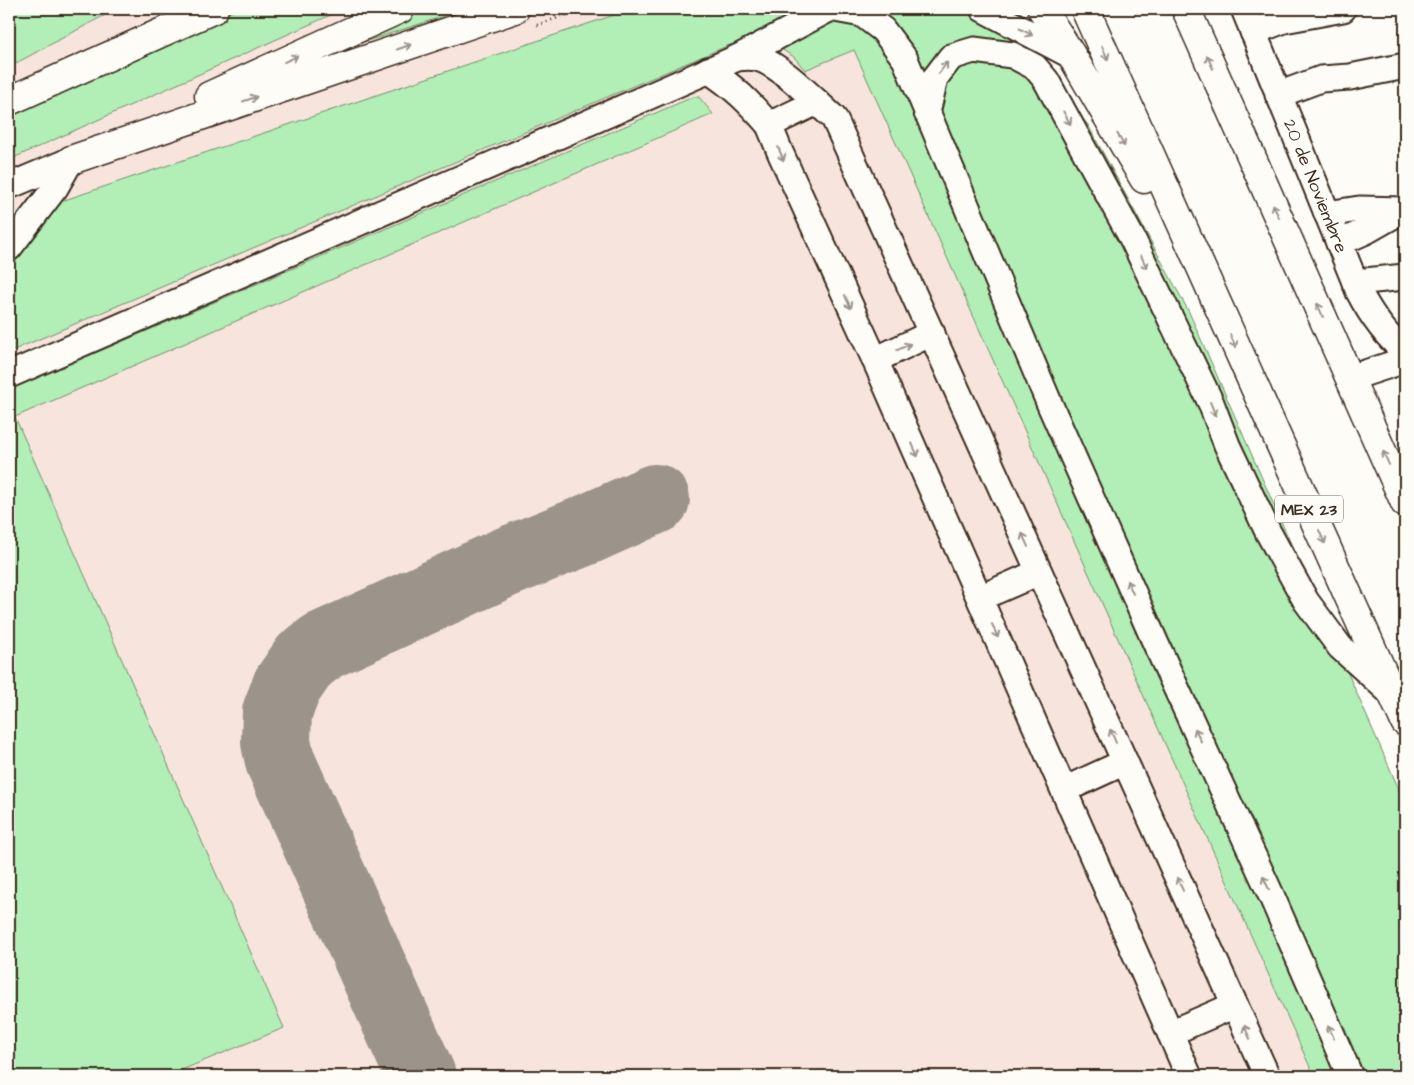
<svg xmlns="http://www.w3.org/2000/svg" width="1414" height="1085" viewBox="0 0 1414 1085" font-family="'Architects Daughter',sans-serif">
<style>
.built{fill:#f7e5dd}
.green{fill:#b1efb6;stroke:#768c6a}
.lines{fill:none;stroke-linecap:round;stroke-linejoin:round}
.taxiway{stroke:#9c938a;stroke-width:70}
.minor-casing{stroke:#3b2a1e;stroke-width:29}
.highway-casing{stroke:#3b2a1e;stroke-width:31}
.path{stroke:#3b2a1e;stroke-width:3;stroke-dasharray:1 4;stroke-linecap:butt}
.minor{stroke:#fdfcf7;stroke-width:25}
.highway{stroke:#fdfcf7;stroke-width:28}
.oneway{stroke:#9c938a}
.labels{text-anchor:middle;stroke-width:4;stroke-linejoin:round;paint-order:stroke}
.shield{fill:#fdfcf7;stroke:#75695f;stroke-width:1}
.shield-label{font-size:16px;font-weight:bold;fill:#3b2a1e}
.street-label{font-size:18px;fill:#3b2a1e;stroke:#fdfcf7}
</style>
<rect width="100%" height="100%" fill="#fdfcf7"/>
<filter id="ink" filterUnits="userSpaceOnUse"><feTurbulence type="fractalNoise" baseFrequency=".02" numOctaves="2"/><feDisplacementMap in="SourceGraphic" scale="10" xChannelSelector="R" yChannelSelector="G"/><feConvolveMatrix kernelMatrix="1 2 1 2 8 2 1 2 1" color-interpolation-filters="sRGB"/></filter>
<g filter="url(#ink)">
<path class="built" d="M9,9H994L1088,125L1189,312L1405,803V1076H9Z"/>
<path class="green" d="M9,9H116L9,67Z
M238,9H344L9,160V110Z
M421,9H466L296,64Z
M632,9H994L1088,125L1189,312L1405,803V1076H1314L854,50L805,70L794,57L773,44L750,40L727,46L9,352V221L32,211Z
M693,97H699L713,114L15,417L284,1028L167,1076H9V390Z"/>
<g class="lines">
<path class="taxiway" d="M421,1076L280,761L276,742L277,712L287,686L305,660L323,646L504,563L586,530L655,499"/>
<defs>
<g id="minor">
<path d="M835,9L862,14L883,30L905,59L1050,405L1156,644L1272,897L1350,1076"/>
<path d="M983,9L1072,56"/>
<path id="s1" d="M1244,9L1359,292C1371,315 1385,335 1405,352"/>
<path d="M1253,32L1284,20L1343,9"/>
<path d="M737,58C745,57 752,56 760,59C782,66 816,102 834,118L1267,1076"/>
<path d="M708,70C734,87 749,102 769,125"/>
<path d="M1278,95L1321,79L1350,77L1405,66"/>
<path d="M817,102L769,125L780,152L875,360L1189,1076"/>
<path d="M927,113L935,78L951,57L974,50L1012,55L1035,67L1046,80L1133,240L1211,403L1227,445L1268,532L1306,601L1340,647L1392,694"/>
<path d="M9,186L71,160"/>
<path d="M1327,214L1359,209L1405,210"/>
<path d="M1339,243L1368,230L1403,210"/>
<path d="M9,248L55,188L71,160"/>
<path d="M1355,282L1405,277"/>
<path d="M875,360L932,333"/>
<path d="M9,375L737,58L829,9"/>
<path d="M1350,378L1405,360"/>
<path d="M980,598L1039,572"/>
<path d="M1064,790L1125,762"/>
<path d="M1170,1033L1235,1005"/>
</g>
<path id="highway" d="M1042,9L1072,56L1144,179
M1085,9L1405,722
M1186,9L1405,503
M209,96L400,9
M9,101L214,9
M71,160L515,9"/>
</defs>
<use href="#minor" class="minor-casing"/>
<use href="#highway" class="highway-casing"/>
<path class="path" d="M537,25L584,9"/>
<use href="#minor" class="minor"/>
<use href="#highway" class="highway"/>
</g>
<defs><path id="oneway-shaft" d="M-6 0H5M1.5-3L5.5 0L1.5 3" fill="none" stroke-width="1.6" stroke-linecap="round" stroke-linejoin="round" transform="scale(1.25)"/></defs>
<g class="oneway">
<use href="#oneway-shaft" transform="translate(1026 32) rotate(28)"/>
<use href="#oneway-shaft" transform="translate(404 47) rotate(-19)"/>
<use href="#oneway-shaft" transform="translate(1105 53) rotate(66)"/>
<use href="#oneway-shaft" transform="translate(291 59) rotate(-25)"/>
<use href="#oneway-shaft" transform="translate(1210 62) rotate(-114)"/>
<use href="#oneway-shaft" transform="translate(943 68) rotate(-53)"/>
<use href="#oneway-shaft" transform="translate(250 99) rotate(-19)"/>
<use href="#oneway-shaft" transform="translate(1067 118) rotate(61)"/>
<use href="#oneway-shaft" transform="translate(1121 140) rotate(60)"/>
<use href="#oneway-shaft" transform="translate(781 154) rotate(67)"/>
<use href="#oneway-shaft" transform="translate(1276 211) rotate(-114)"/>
<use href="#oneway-shaft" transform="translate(1144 262) rotate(65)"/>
<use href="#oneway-shaft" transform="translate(848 302) rotate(65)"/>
<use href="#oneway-shaft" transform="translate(1320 310) rotate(-114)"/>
<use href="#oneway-shaft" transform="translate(1233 341) rotate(66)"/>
<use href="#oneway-shaft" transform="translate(904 347) rotate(-25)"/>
<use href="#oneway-shaft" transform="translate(1213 409) rotate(68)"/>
<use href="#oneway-shaft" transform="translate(915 450) rotate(66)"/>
<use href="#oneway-shaft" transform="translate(1386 458) rotate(-114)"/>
<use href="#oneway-shaft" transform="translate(1322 537) rotate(66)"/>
<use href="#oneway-shaft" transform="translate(1025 540) rotate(-114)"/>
<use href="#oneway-shaft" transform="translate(1130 587) rotate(-114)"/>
<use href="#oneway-shaft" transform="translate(995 631) rotate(66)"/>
<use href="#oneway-shaft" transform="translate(1198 735) rotate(-115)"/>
<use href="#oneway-shaft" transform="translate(1113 736) rotate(-114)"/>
<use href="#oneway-shaft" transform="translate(1266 883) rotate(-115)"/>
<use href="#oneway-shaft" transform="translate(1180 884) rotate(-114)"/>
<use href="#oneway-shaft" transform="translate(1247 1032) rotate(-114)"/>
<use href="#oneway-shaft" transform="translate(1331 1032) rotate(-113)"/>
</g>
</g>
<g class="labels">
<rect class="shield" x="1275" y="495.5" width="68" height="27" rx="4"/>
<g class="shield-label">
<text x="1309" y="515">MEX 23</text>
</g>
<g class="street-label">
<text dy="6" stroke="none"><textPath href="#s1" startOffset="191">20 de Noviembre</textPath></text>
</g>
</g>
<rect width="1414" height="1085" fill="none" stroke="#fdfcf7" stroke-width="30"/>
<rect x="15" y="15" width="1384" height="1055" fill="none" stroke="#3b2a1e" stroke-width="2" filter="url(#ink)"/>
</svg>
